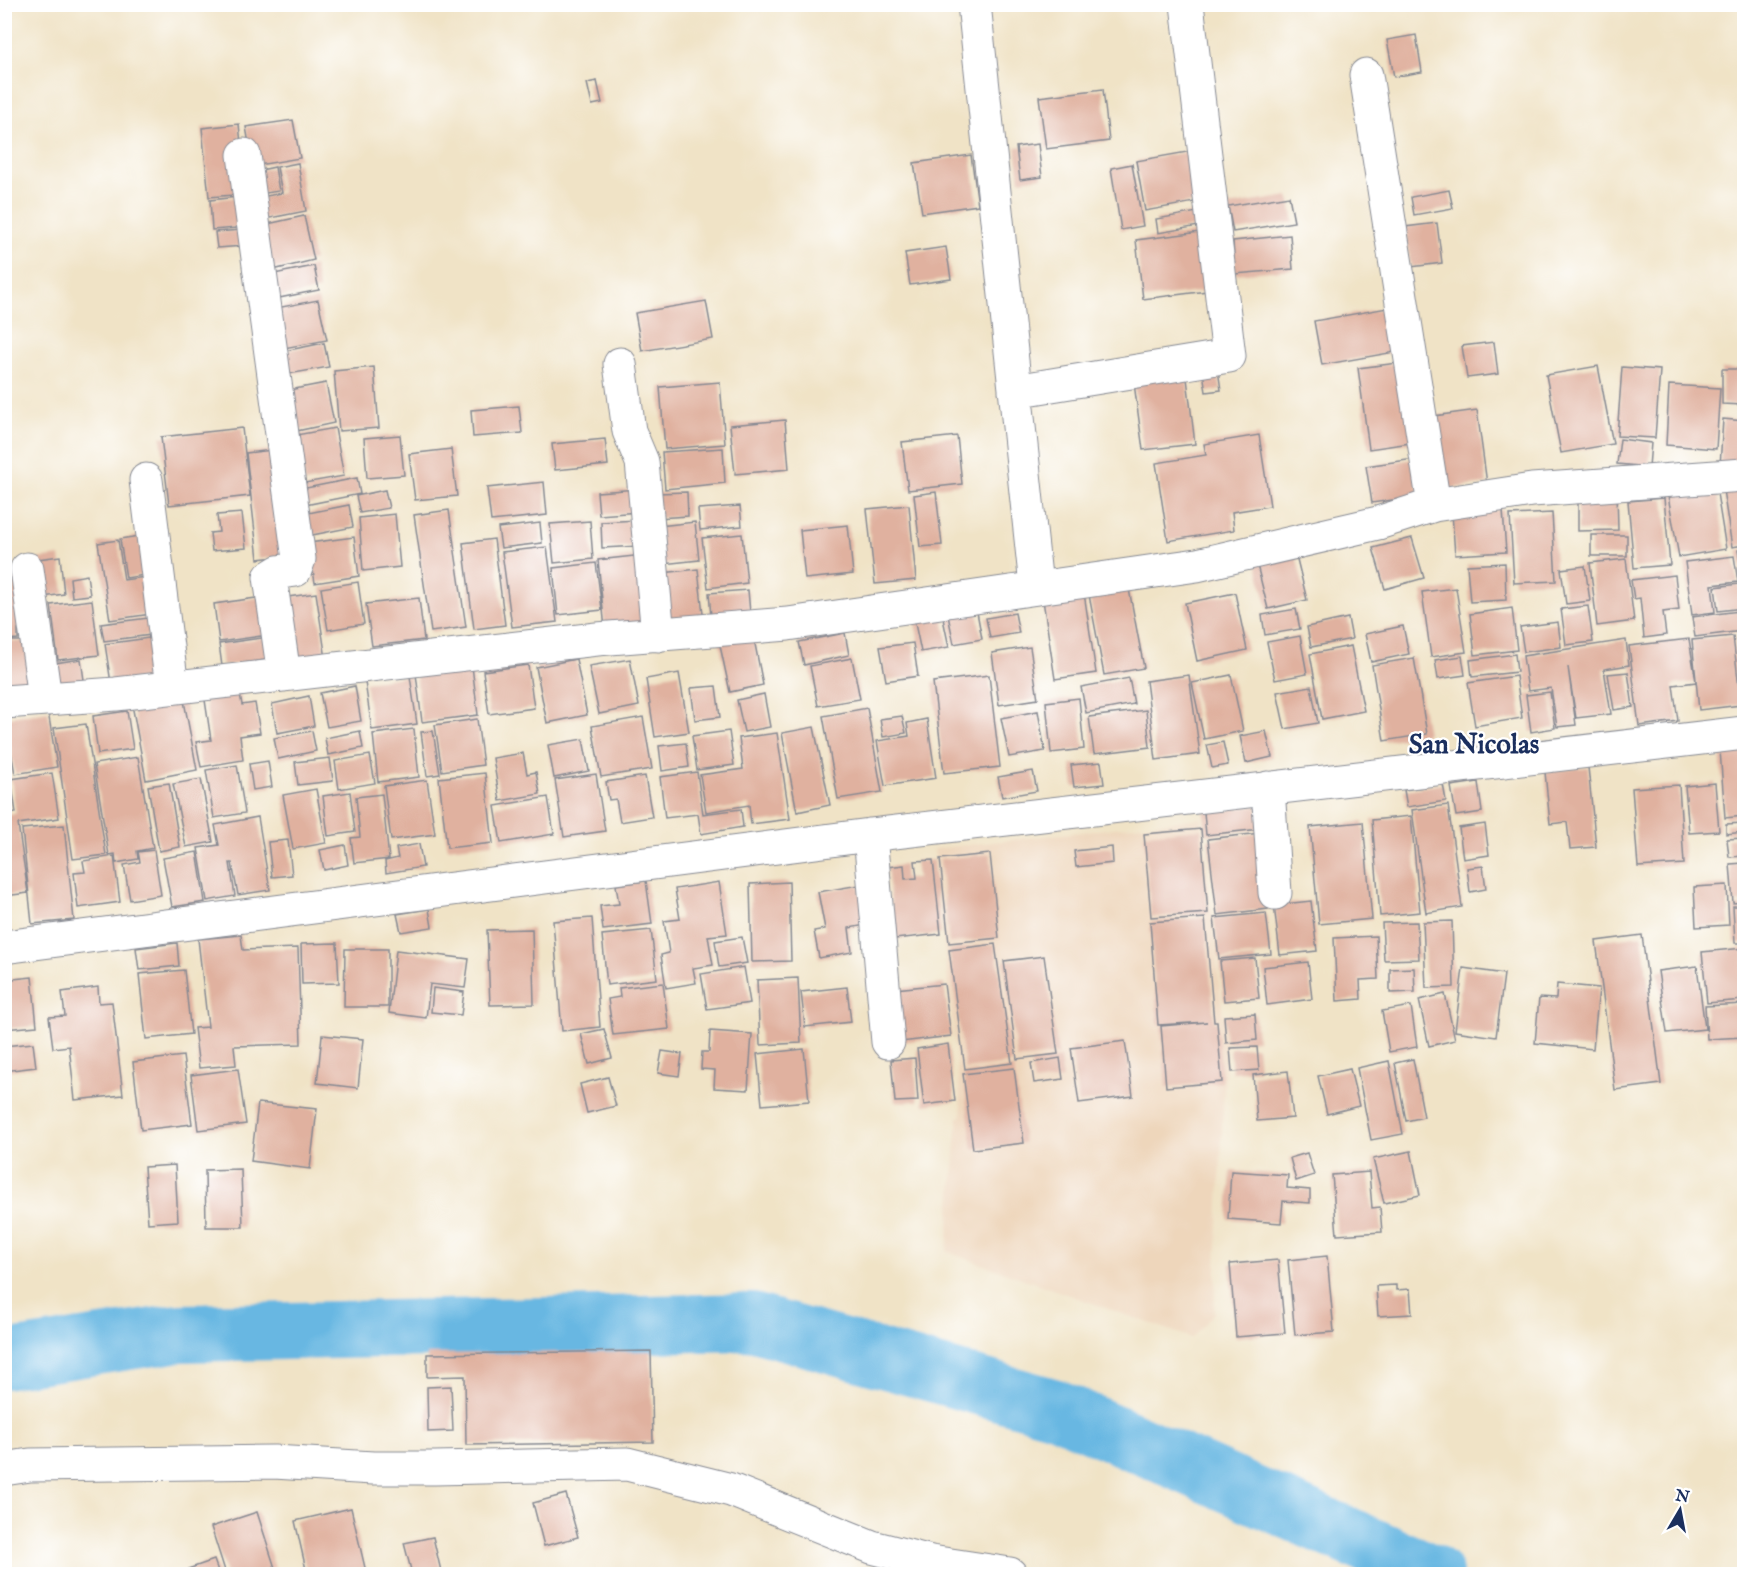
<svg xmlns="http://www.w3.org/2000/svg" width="1749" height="1579" viewBox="0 0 1749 1579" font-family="'IM FELL English',serif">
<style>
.built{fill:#eed6bb}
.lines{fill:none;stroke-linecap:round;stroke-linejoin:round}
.river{stroke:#68b7e2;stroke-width:58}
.building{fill:#e0b19f}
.minor-casing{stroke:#868992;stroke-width:35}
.minor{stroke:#fff;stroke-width:33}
.labels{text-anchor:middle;stroke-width:4.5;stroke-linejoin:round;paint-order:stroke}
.quarter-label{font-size:27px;font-weight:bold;fill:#1b2f5e;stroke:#fff}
</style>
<rect width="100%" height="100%" fill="#fff"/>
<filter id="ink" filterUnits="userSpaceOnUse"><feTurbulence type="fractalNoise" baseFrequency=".0167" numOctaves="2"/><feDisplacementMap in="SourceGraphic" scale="12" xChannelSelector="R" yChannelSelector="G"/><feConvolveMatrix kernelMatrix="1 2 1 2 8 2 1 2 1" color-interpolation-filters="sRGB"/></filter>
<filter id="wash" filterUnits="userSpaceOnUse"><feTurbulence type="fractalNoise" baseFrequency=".008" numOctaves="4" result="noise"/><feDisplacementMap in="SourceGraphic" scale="24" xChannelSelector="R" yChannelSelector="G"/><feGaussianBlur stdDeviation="1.35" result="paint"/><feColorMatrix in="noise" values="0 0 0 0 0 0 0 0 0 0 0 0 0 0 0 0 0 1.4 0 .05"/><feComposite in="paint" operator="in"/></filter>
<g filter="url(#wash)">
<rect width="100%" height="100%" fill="#f0e3c6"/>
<path class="built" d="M1202,818L1226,1044L1214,1313L1192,1338L947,1252L958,1117L962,1116L934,849Z"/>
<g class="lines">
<path class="river" d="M4,1360L180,1333L752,1322L1056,1408L1434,1574"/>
</g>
<g id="blocks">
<path class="building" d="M1416,35L1422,72L1394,77L1387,40Z
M597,81L602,103L592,105L587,83Z
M1103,89L1109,141L1046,149L1039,97Z
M293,120L300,158L253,166L246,127Z
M239,124L246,194L209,197L202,128Z
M1038,144L1042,177L1020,180L1016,147Z
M1198,150L1206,200L1145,211L1136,161Z
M971,155L978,205L922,213L914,163Z
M298,163L306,211L260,220L256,198L282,193L277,167Z
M1132,164L1143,226L1121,230L1111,168Z
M275,167L279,191L260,194L256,171Z
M1449,190L1453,208L1414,215L1411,197Z
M247,196L250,227L212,230L210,200Z
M1289,196L1294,222L1233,232L1228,206Z
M1209,210L1211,224L1158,233L1156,219Z
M304,216L314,260L273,270L263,225Z
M1437,223L1442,263L1411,267L1405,227Z
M242,230L244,246L217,248L215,232Z
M1200,232L1207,291L1143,299L1136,240Z
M1290,235L1293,269L1235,274L1233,241Z
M946,247L951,279L910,285L905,253Z
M314,266L319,290L274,299L269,275Z
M318,300L327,340L279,349L271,309Z
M706,301L713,339L642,351L635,313Z
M1387,308L1395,352L1322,365L1314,321Z
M1494,342L1498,374L1467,378L1462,346Z
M324,343L329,367L283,375L279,352Z
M1406,362L1417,442L1369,449L1358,368Z
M1598,366L1613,444L1561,453L1546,375Z
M374,367L379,428L339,431L334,371Z
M1622,367L1660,370L1655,438L1617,436Z
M1722,369H1744V405L1722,404Z
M1186,370L1195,444L1143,450L1133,376Z
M1218,370L1221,390L1206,392L1203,372Z
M720,382L725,444L665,449L660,387Z
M326,383L334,423L292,432L284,391Z
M1669,385L1720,388L1716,449L1666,445Z
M519,406L522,433L473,437L471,410Z
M1477,410L1487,484L1443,489L1434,416Z
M1723,419L1744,421V468L1720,466Z
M785,420L789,469L735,474L730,425Z
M242,428L250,496L169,505L161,437Z
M335,428L344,476L305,483L296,435Z
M400,435L404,475L367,478L364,438Z
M1259,435L1270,506L1232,512L1234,530L1168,541L1156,463L1206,455L1204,444Z
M957,436L962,484L908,490L902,442Z
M605,439L608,465L555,470L552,444Z
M1620,439L1651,443L1649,467L1617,464Z
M723,448L725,483L665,489L662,452Z
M281,449L294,555L258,559L246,453Z
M451,449L457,496L415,500L409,454Z
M1414,459L1419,496L1372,503L1366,466Z
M357,478L360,494L305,505L301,489Z
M544,482L547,515L491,521L487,488Z
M1716,487L1726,549L1679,557L1668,496Z
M1741,488L1744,506V545L1732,547L1723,490Z
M638,489L639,512L599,515L597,492Z
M385,490L389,508L360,513L356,496Z
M687,492L688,516L658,518L657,493Z
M936,492L942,545L920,547L914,495Z
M1578,492H1617L1618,530L1578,531Z
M1664,498L1670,565L1634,568L1628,501Z
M349,505L353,527L302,537L298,515Z
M909,505L916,580L875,584L867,509Z
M740,506L742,526L700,530L698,509Z
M449,510L466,627L431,632L414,515Z
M1503,510L1506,552L1455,555L1452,513Z
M242,513L246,548L212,551L210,533L219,532L217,515Z
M1552,513L1556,581L1514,583L1510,515Z
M395,514L400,567L363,571L359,518Z
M638,520L640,546L602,548L601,522Z
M590,521L593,559L554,563L550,524Z
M695,522L699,560L663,564L659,526Z
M540,523L542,543L501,548L498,528Z
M848,525L853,574L805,579L800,530Z
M742,534L747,583L708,588L702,538Z
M1591,535H1627V556H1591Z
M139,536L145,575L126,578L120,539Z
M354,537L359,576L315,583L309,543Z
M1412,538L1424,578L1385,589L1373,548Z
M494,539L505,625L474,629L463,543Z
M118,540L124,580L153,576L158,613L110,620L98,543Z
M547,547L557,622L512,627L502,552Z
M1744,549V579H1743L1738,550Z
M1295,551L1307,600L1268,609L1256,561Z
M643,555L651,625L605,629L598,560Z
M60,556L64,594L43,597L38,559Z
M1734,556L1738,582L1712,585L1715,612L1692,615L1685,562Z
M1626,559L1634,621L1597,626L1590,563Z
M596,563L602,610L558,615L553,568Z
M1505,563L1506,600L1470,602L1467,565Z
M1585,566L1590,601L1566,604L1561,569Z
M698,569L704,623L667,626L662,573Z
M87,575L90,595L72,597L70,578Z
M1675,575L1679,610L1663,612L1666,635L1644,638L1640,598L1634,599L1631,580Z
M4,578H14L26,629H18V639L4,640Z
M358,582L364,624L328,630L321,588Z
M1739,584L1743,608L1718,611L1715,587Z
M1456,588L1466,652L1431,657L1422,592Z
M1129,589L1144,668L1104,675L1089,595Z
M748,590L750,613L711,616L709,593Z
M316,593L326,659L290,664L281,598Z
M1084,593L1096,673L1055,679L1043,600Z
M1235,593L1247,650L1197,661L1185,603Z
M263,597L268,635L219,642L214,604Z
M419,598L424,640L372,646L366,604Z
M92,600L99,655L58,660L51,605Z
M975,601L982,639L954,644L946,606Z
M1588,606L1593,642L1566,645L1561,609Z
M1512,608L1517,650L1475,655L1470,614Z
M941,609L949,647L921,652L913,614Z
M1296,609L1300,629L1265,635L1262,615Z
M1739,611L1742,631L1695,637L1692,617Z
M1015,613L1019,633L990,638L986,618Z
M148,618L151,635L104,641L101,624Z
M1348,618L1352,639L1311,647L1307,627Z
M1558,622L1561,647L1524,652L1520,627Z
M1403,626L1409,654L1371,662L1365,634Z
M845,633L849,655L804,665L799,642Z
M753,634L763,685L730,692L719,641Z
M1300,636L1307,674L1275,680L1267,642Z
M1733,636L1741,705L1699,710L1692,640Z
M156,637L162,677L111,683L105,644Z
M269,637L272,659L222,666L219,644Z
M1689,639L1696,682L1673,685L1678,721L1639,726L1629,646Z
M1626,640L1629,665L1604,669L1611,714L1576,718L1568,667L1576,725L1557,727L1551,688L1528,691L1523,656Z
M4,641H27L29,686L4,687Z
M913,643L918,676L886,681L880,647Z
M1351,646L1364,711L1322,719L1310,654Z
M1030,647L1038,699L999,705L992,653Z
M1515,654L1517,672L1472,677L1470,660Z
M1462,656L1465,675L1438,679L1435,660Z
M852,658L860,699L818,706L810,666Z
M1414,658L1427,734L1384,741L1372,665Z
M81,659L84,680L58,683L55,663Z
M576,659L587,715L547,723L536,667Z
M630,659L639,706L599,714L589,666Z
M528,665L534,708L489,714L483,671Z
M472,666L478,715L422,722L416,674Z
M1628,672L1633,707L1614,710L1608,674Z
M679,673L689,732L655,737L646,679Z
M989,675L1000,767L944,773L933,682Z
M1189,675L1200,754L1156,760L1146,681Z
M1231,675L1243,731L1204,739L1192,683Z
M410,676L417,724L372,730L365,682Z
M1516,676L1522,718L1475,726L1468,683Z
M1129,678L1134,704L1086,713L1081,687Z
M355,686L361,721L327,727L320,693Z
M716,686L720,717L695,720L691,688Z
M1311,686L1318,723L1285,729L1277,692Z
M182,690L197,770L146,780L131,699Z
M1550,692L1555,728L1531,732L1526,695Z
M240,694L242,705L255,703L260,733L240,736L243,760L201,767L196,742L211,740L205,700Z
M764,694L770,727L744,732L737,700Z
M309,696L314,726L277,733L272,704Z
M1079,698L1084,749L1051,753L1046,702Z
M867,708L882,792L838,799L823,716Z
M1146,710L1150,747L1094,754L1089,717Z
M48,711L57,767L15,774L5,718Z
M127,711L133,749L98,754L93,716Z
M1038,711L1045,751L1009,757L1001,718Z
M902,716L906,733L883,737L880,719Z
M643,717L652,769L601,777L592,726Z
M477,719L483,765L442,771L435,725Z
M927,719L936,778L885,786L877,741L909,736L907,723Z
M86,724L106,855L73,859L54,728Z
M814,727L830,805L797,812L782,733Z
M414,729L419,777L378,782L373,734Z
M312,731L316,751L278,759L274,738Z
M360,731L363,748L328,755L325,738Z
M433,731L440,774L427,776L421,732Z
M729,731L734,765L697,770L692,736Z
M1266,731L1272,757L1246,763L1240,736Z
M777,733L790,819L751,824L749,805L706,812L700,775L743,769L739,738Z
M583,739L589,771L554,778L548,745Z
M1223,742L1228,765L1212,768L1207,745Z
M686,743L689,767L662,771L659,746Z
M1744,748V816L1725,818L1720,750Z
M523,753L527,774L536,772L540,794L500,801L493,758Z
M370,755L375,783L339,789L335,761Z
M138,757L153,848L137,851L138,859L116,863L115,854L109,855L94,764Z
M330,758L333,781L298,785L295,762Z
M268,761L272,787L253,790L249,764Z
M1101,762L1104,784L1074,787L1071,765Z
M237,765L245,813L214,818L206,770Z
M1588,767L1596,847L1570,849L1567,822L1550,824L1545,772Z
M1033,771L1037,791L1002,797L998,777Z
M697,772L703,814L741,809L743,827L701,834L698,814L665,818L660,777Z
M52,773L59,818L18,824L28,893L5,896V815L16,813L11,779Z
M485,773L493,843L447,848L439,778Z
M596,774L605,831L564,837L555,780Z
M645,776L652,817L620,822L616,799L609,800L606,782Z
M201,779L213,842L186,847L173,784Z
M427,780L435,834L391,840L384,786Z
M1478,782L1482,812L1456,816L1451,786Z
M169,783L180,847L159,851L148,786Z
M1715,783L1719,831L1689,833L1685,786Z
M1443,784L1446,801L1407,807L1404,790Z
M1679,785L1684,864L1638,867L1632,788Z
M316,789L326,843L293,849L283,795Z
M350,792L355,832L328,836L323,796Z
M382,794L389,859L354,863L351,838L360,837L356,797Z
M548,797L554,834L501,843L495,806Z
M1448,805L1462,907L1426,913L1412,810Z
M1257,806L1260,829L1206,835L1204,812Z
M1411,816L1420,912L1380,916L1372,820Z
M258,817L270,890L238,895L232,863H230L235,896L207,901L198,848L219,845L215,825Z
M1363,822L1372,919L1319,924L1310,827Z
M1744,823V832L1726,834V824Z
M1485,824L1489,855L1463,859L1459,828Z
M64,825L74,920L32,924L22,829Z
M1201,829L1208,913L1151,917L1144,834Z
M1260,833L1268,909L1217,915L1208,839Z
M1744,838V856L1729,857L1727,839Z
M288,840L292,875L272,877L268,842Z
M419,844L423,867L386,873L385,861L398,858L396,848Z
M345,845L348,865L324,870L320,850Z
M1112,847L1113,863L1076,867L1074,851Z
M154,850L161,895L130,900L124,865L140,862L138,852Z
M197,852L205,902L172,907L163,858Z
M990,854L999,938L949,943L940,859Z
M114,856L120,902L78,908L74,873L85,872L83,861Z
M933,860L941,934L895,939L887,867L904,865L905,879L917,878L915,861Z
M1744,863V902L1733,903L1730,864Z
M1483,866L1486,889L1470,892L1467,868Z
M646,881L652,924L603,930L600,906L619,904L616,885Z
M719,882L727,934L708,936L713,965L693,968L696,983L666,988L661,955L669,953L664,921L680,919L675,889Z
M789,882L791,961L752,962L750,884Z
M859,885L866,925L849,928L852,952L819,958L814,931L825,929L818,892Z
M1727,885L1729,925L1696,927L1694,887Z
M1311,901L1317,951L1280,955L1274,905Z
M1733,906H1744V943H1735Z
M429,909L432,927L401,932L397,914Z
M1266,913L1271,954L1219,959L1214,918Z
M592,918L600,1027L562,1031L553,921Z
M1205,918L1214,1022H1217L1222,1082L1166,1087L1161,1026L1207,1022L1158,1025L1150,922Z
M1452,921L1454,987L1426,988L1423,922Z
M1417,922L1419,959L1384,960L1382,923Z
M532,929L534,1004L490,1005L487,930Z
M651,930L657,979L607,985L602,935Z
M241,935L243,950L298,948L301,1044L234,1046L236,1065L199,1068L194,1028L208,1027L198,939Z
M1642,935L1661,1084L1615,1090L1596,941Z
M1376,936L1378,979L1360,980L1361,999L1337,1001L1334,938Z
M742,937L747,963L719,967L715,941Z
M177,943L179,966L139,970L136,948Z
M337,943L339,983L302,984L301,944Z
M995,944L1012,1063L965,1069L949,950Z
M1744,948V978H1742L1744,1000L1707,1003L1702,952Z
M345,949H388V1007H344Z
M396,950L469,959L465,988L430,984L426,1018L389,1013Z
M1044,956L1058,1054L1017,1059L1004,961Z
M1255,958L1259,998L1224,1001L1220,961Z
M1308,962L1312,999L1267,1005L1263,967Z
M1697,966L1705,1029L1667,1033L1658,971Z
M744,967L750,1003L707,1009L701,974Z
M1414,968L1415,992L1390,993V969Z
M1463,968L1504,974L1496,1037L1455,1031Z
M184,970L191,1034L146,1039L139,974Z
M32,977L37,1026L4,1029V980Z
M798,978L801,1043L760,1045L757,980Z
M663,983L669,1029L613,1035L608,999L620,997L619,988Z
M944,984L951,1036L901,1042L895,989Z
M1557,984L1599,988L1593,1049L1535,1043L1539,998L1556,999Z
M98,987L99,1003L112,1002L123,1095L75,1100L69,1046L53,1048L49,1017L65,1016L62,992Z
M847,987L851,1022L805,1027L801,992Z
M433,988L464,992L461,1015L431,1012Z
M1445,994L1455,1040L1429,1046L1419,1000Z
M1744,1004V1037L1707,1039L1705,1006Z
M1411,1006L1417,1047L1389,1052L1382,1011Z
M1255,1014L1257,1040L1226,1043L1224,1016Z
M604,1029L612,1058L589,1064L581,1034Z
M710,1031L752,1034L748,1090L714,1088L715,1070L701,1069L702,1052H709Z
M322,1035L363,1039L358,1088L317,1083Z
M1125,1041L1133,1096L1079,1103L1071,1048Z
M33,1043L36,1067L4,1071V1046Z
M948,1044L955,1101L924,1105L917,1049Z
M1257,1047L1259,1070L1232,1072L1230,1048Z
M804,1049L809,1101L762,1105L757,1054Z
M662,1051L682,1054L679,1076L658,1073Z
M183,1056L192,1124L141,1130L133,1062Z
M915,1058L918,1101L895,1102L891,1060Z
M1060,1058L1063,1079L1034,1083L1031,1063Z
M1413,1059L1424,1117L1406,1121L1395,1063Z
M1389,1061L1403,1134L1371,1140L1357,1068Z
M1014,1068L1024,1143L973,1149L963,1074Z
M238,1069L246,1124L198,1130L191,1075Z
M1350,1069L1359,1106L1327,1114L1318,1076Z
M1288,1071L1293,1118L1257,1121L1253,1075Z
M608,1077L616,1106L587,1113L580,1084Z
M258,1103L317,1109L310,1169L251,1161Z
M1411,1151L1420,1195L1384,1203L1373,1159Z
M1307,1153L1314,1175L1296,1181L1290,1158Z
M175,1165L178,1221L148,1223L144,1167Z
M241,1169L243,1227H206L205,1170Z
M1231,1171L1288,1175L1287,1188L1310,1190V1203L1283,1201L1281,1223L1228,1219Z
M1369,1172L1372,1208L1380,1207L1382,1232L1337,1235L1332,1175Z
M1327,1256L1334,1332L1295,1335L1288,1260Z
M1278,1260L1285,1333L1236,1337L1230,1264Z
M1396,1285V1290L1410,1289L1412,1314L1378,1316L1376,1286Z
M651,1351L653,1442L466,1445L465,1376L427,1377V1354Z
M451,1386L453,1431L428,1432L427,1387Z
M566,1494L578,1537L544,1546L533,1503Z
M351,1508L366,1572L307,1574L295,1521Z
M257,1512L275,1568L254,1574H226L211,1527Z
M433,1537L441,1571L412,1574L404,1543Z
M214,1560L219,1574H190L188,1569Z"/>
</g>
</g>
<g filter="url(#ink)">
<use href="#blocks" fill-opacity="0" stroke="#868992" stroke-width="1.5"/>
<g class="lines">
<defs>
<path id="minor" d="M974,4L1036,586
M1366,75L1434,505
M244,155L299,559L295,570L278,572L270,577L284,675
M620,364L629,431L642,462L658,635
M1015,391L1229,356L1187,4
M146,480L172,687
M27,569L45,698
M4,702L116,694L597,639L788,624L1197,565L1378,523L1434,505L1532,490L1744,475
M1268,788L1275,893
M870,835L888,1042
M4,947L870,835L1744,733
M4,1469L30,1465L274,1462L373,1468H435L627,1464L731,1490L872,1547L931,1562L1010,1574"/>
</defs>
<use href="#minor" class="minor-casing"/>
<use href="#minor" class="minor"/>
</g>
</g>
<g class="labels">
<g class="quarter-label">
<text x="1474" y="753">San Nicolas</text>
</g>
</g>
<rect width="1749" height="1579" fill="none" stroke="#fff" stroke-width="24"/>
<g transform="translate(1680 1510) rotate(10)" stroke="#ffffff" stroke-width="4.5" paint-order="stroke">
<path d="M0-4.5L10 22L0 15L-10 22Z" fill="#1b2f5e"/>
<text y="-9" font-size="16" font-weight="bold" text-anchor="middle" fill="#1b2f5e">N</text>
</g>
</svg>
